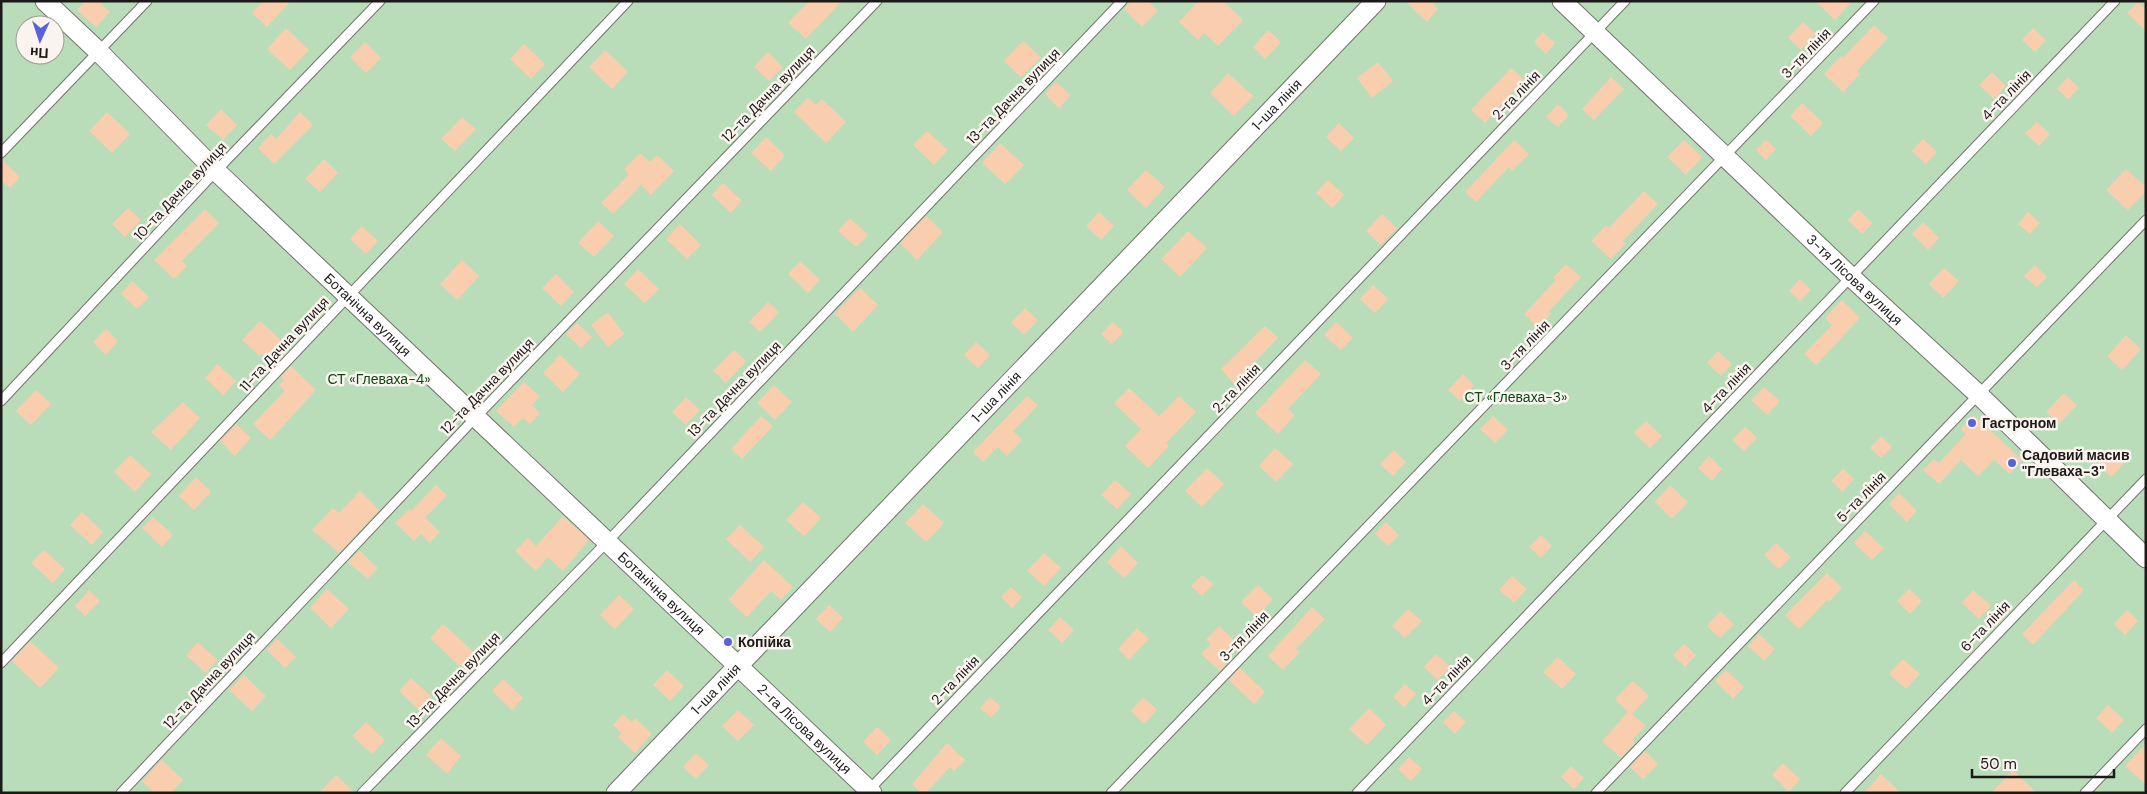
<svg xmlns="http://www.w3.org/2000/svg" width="2147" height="794" viewBox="0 0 2147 794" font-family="'DM Sans',sans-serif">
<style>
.green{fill:#b8ddb8;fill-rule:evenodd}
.building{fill:#f8ceaf}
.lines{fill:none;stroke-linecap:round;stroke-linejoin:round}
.service-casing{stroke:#77716d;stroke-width:11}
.minor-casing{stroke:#77716d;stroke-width:21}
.service{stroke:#fff;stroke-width:9}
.minor{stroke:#fff;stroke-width:19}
.poi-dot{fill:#5862d9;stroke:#faf3ee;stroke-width:2}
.labels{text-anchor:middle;stroke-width:5;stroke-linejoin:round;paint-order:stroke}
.street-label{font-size:14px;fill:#1c1918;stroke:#faf3ee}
.park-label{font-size:14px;fill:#074b13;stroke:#faf3ee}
.poi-label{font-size:14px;font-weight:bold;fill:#1c1918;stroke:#faf3ee;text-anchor:start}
</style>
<rect width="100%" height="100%" fill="#faf3ee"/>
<path class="green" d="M1,1H2146V793H1ZM25,25H55V55H25Z"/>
<path class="building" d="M85,1H98L110,12L96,27L77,10Z
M263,1H291L267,27L252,13Z
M809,1H842L806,39L788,23Z
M1131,1H1148L1158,11L1142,27L1124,9Z
M1198,1H1223L1243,20L1218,46L1204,33L1198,40L1179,22Z
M1405,1H1430L1438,9L1427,22Z
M1815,1H1852L1835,20Z
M2138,2L2146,9V31L2127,13Z
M1803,22L1816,34L1801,50L1788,38Z
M1874,25L1888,38L1857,71L1860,74L1843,92L1824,74L1841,56L1843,58Z
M286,28L309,50L290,70L267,49Z
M2033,28L2046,40L2035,52L2022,40Z
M1268,30L1281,42L1265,59L1253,47Z
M1543,32L1555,43L1546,54L1534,42Z
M1023,41L1041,57L1021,77L1004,61Z
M365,42L381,58L366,73L350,57Z
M524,44L545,64L531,79L510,59Z
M605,50L628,72L612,89L589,67Z
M768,52L783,67L769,81L754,67Z
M1378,62L1393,81L1372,98L1357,78Z
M1511,68L1524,79L1485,123L1471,110Z
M1992,72L2006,86L1994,99L1979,85Z
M1228,73L1253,96L1234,116L1210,93Z
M1611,77L1624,89L1594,120L1582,109Z
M2068,77L2079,88L2068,99L2057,89Z
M1056,82L1071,95L1059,108L1045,94Z
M808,98L816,105L822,99L846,122L826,143L794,112Z
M1802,103L1823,123L1811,136L1790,116Z
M1558,104L1569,115L1558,127L1546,117Z
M221,109L237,125L223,140L206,125Z
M107,112L130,134L112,153L89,131Z
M300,112L313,125L274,164L258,148L271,134L276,139Z
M462,117L476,129L455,151L441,139Z
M2037,122L2050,134L2039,146L2025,133Z
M1339,123L1354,138L1341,151L1326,137Z
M927,131L948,150L934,165L913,145Z
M766,137L785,156L771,171L751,153Z
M1923,139L1937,152L1926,164L1912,151Z
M1514,140L1529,154L1512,171L1509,167L1476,202L1465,192Z
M1684,140L1702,157L1686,175L1667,157Z
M1766,140L1776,149L1766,160L1756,150Z
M1000,143L1024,165L1005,184L982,163Z
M640,153L650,162L657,155L674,171L651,195L641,185L613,214L601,203L629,174L624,169Z
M1,159L20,177L10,188L1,180Z
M324,159L338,173L320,192L305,179Z
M2126,169L2146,187V192L2128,210L2106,190Z
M1146,170L1165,187L1146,208L1127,190Z
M1328,180L1344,195L1332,208L1316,193Z
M723,183L742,201L731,213L712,195Z
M1644,191L1658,204L1623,241L1625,244L1611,259L1591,241L1606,225L1609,228Z
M128,208L141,220L125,237L112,224Z
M205,209L219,223L182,261L187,266L174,279L154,260Z
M1858,209L1873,223L1862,234L1848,220Z
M1099,212L1114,226L1101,240L1086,226Z
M2028,212L2040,223L2030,234L2018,224Z
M1382,214L1397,228L1381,245L1366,231Z
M926,216L943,232L917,260L900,243Z
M850,218L868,235L856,247L838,231Z
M598,221L614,236L594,257L578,243Z
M1923,222L1939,238L1928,250L1912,234Z
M680,224L701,245L687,259L666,239Z
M362,226L378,241L366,254L350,239Z
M1188,231L1207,248L1180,277L1161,259Z
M462,260L479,276L457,300L440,284Z
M800,261L820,280L808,293L788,274Z
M1566,264L1581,277L1549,311L1551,314L1538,328L1524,314L1556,280L1553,278Z
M2035,265L2047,277L2037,287L2024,276Z
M1944,268L1959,281L1943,298L1929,284Z
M638,269L659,289L645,303L624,284Z
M556,274L574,292L561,306L542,288Z
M1800,279L1811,290L1800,301L1789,291Z
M132,281L149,297L137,309L121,294Z
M1373,285L1388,299L1375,313L1360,299Z
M860,288L878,305L853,332L835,314Z
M1842,300L1860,318L1816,365L1804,354L1832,325L1825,318Z
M768,302L779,312L760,332L749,322Z
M1025,308L1038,320L1024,335L1011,323Z
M608,312L624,334L608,347L591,325Z
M260,321L283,342L267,358L262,354L260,356L242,340Z
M1113,322L1123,332L1112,344L1101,334Z
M1336,322L1353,338L1341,350L1324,335Z
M577,323L592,337L581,348L566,334Z
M1265,326L1278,338L1234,384L1221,369Z
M106,329L118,341L106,355L93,342Z
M2126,335L2141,349L2122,370L2107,356Z
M976,342L990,355L978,368L964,355Z
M734,350L746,361L726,383L713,371Z
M1718,351L1732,364L1721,376L1707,363Z
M560,355L580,374L563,392L543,373Z
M1305,360L1321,374L1288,409L1295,415L1278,434L1255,413Z
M217,364L236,381L223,395L205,378Z
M291,366L316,390L270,440L253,424L285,391L279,385L284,380L281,377Z
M1463,374L1474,385L1460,401L1448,390Z
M524,382L540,396L532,405L540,413L530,424L523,418L514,427L496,411Z
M774,385L792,402L775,420L757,403Z
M1764,387L1780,401L1767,415L1751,400Z
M1129,388L1159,416L1179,396L1196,412L1166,443L1169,446L1148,468L1125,446L1141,429L1114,403Z
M36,390L51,404L31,425L16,411Z
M2064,393L2077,405L2059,424L2046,412Z
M1027,396L1038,405L1013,431L1022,440L1007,456L998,447L983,462L973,452Z
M686,397L700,410L686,425L672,412Z
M183,402L200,418L171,450L151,432Z
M1974,415L2022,460L2010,474L1994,460L1978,476L1961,460L1939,484L1923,470L1934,459L1939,463L1966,434L1961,429Z
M761,416L773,426L742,459L731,449Z
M1493,416L1508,430L1495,443L1480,429Z
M1646,421L1662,436L1650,448L1634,433Z
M236,424L251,438L235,456L220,441Z
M1745,427L1757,438L1744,451L1732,440Z
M1881,436L1892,447L1881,458L1870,448Z
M1275,448L1293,464L1276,482L1259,466Z
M1394,450L1406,462L1393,476L1380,464Z
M2110,451L2124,463L2111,477L2098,464Z
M130,455L151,474L135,492L114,472Z
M1709,456L1722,469L1712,481L1698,468Z
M1207,468L1224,484L1202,507L1185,491Z
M1843,469L1854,479L1843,492L1831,481Z
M196,477L211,492L194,510L179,496Z
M1115,480L1131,494L1117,509L1101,495Z
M436,485L447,495L425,518L440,532L430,543L421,534L414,541L395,523L409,509L411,511Z
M1670,485L1688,502L1672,519L1655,502Z
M360,491L379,510L339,553L312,530L333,508L339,513Z
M1899,493L1917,511L1907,522L1889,504Z
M803,502L821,518L804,536L786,520Z
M923,504L944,523L926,542L905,523Z
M82,512L103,532L92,545L70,525Z
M563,516L589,540L563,571L548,557L536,571L515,551L528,538L536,546Z
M153,517L173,535L162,547L142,528Z
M1386,522L1399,535L1388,546L1375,534Z
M740,525L764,547L750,562L726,539Z
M1865,531L1884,548L1872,560L1854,543Z
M1541,535L1552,546L1541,558L1529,547Z
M1776,543L1791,557L1779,569L1764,555Z
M1121,546L1138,563L1124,578L1107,562Z
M44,550L65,569L53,583L31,563Z
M359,550L378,568L368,579L348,562Z
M1044,553L1061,568L1044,586L1027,571Z
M764,560L793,587L781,600L771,591L747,617L728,600Z
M1827,573L1842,588L1829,602L1827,600L1799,629L1785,615Z
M1202,575L1213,584L1202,596L1191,586Z
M1512,576L1527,589L1514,603L1499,590Z
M2074,580L2084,590L2033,645L2022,634Z
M1258,585L1273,599L1257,617L1241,602Z
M1011,587L1022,597L1012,608L1001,597Z
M327,589L349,609L331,628L310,608Z
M1909,589L1922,601L1910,614L1897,601Z
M89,590L100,601L85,616L75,606Z
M1973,590L1991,606L1979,619L1962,603Z
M619,595L634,609L615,629L600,615Z
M829,605L843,618L830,632L816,619Z
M1312,607L1325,619L1296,649L1300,652L1283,670L1268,656Z
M1408,609L1422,621L1405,638L1392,626Z
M2127,610L2138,621L2125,635L2114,624Z
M1720,611L1734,624L1720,638L1707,626Z
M1060,617L1074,630L1062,643L1048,630Z
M443,624L474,652L460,667L430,638Z
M1219,626L1234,640L1223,653L1230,660L1220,671L1201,654L1211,644L1206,640Z
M1137,628L1149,639L1129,660L1118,649Z
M1759,634L1775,649L1764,661L1748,646Z
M277,639L296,657L285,668L267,650Z
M30,641L59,668L40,688L12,661Z
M198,642L217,660L206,673L186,655Z
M1684,644L1696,655L1685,667L1673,655Z
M1436,654L1450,667L1438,680L1424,667Z
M1558,657L1576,674L1562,689L1543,672Z
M1903,659L1920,674L1906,689L1889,674Z
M1240,668L1265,692L1254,704L1229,680Z
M667,670L684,686L670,701L653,685Z
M1726,670L1744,687L1733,699L1715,681Z
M244,675L266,696L252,711L229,690Z
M411,678L432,697L420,711L399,691Z
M503,679L523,698L512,710L492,691Z
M1633,681L1649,696L1632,714L1646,726L1632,740L1635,743L1621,758L1602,741L1628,712L1615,699Z
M1405,684L1416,694L1404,707L1393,697Z
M990,697L1001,707L991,718L980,708Z
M1143,697L1157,710L1144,724L1131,711Z
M2108,705L2124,720L2112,733L2096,718Z
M1369,708L1386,725L1367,745L1349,729Z
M738,710L754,725L738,741L722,726Z
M1454,711L1466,722L1455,734L1443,722Z
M623,714L632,722L635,718L652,734L635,753L618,737L621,733L613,725Z
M366,722L385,740L372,754L352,736Z
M877,727L891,740L877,755L863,742Z
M441,738L461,756L447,774L426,755Z
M947,743L965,760L954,771L950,767L926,793H921L912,784Z
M2146,744V785L2125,766Z
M1645,751L1658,764L1643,779L1630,767Z
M696,753L709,765L696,779L683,767Z
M1409,757L1422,769L1411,781L1398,769Z
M162,760L183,780L171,793H154L142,781Z
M1783,763L1800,779L1789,792L1772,775Z
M1571,766L1584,778L1574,789L1561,777Z
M2013,770L2037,793H1991Z
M1881,774L1901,793H1864Z
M336,775L355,793H319Z"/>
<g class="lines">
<defs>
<path id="service" d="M1,153L147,1
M1,401L216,171L380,1
M1,663L628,1
M868,791L1625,1
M121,793L475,418L877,1
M362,793L607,542L1122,1
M1111,793L1874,1
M1357,793L2115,1
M1596,793L2146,220
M1845,793L2146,479
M2085,793L2146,729"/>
<g id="minor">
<path id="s1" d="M45,1L99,52L216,171L872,793"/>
<path id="s2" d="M1562,1L1851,277L1979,395L2146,558"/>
<path id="s3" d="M616,793L1376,1"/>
</g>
</defs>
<use href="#service" class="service-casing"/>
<use href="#minor" class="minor-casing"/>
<use href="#service" class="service"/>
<use href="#minor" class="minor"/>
</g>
<g class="poi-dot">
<circle cx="1972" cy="423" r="5"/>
<circle cx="2012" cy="463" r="5"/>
<circle cx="728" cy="642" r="5"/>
</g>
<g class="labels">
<g class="street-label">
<text transform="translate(1806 53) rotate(-46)" y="5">3-тя лінія</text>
<text transform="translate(768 94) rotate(-46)" y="5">12-та Дачна вулиця</text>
<text transform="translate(1516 95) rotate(-46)" y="5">2-га лінія</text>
<text transform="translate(2006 95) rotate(-46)" y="5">4-та лінія</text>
<text transform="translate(1013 96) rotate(-46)" y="5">13-та Дачна вулиця</text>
<text dy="5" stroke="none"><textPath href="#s3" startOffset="954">1-ша лінія</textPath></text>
<text transform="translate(180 191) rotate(-47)" y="5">10-та Дачна вулиця</text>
<text dy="5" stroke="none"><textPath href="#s2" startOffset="404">3-тя Лісова вулиця</textPath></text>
<text dy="5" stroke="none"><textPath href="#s1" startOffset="450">Ботанічна вулиця</textPath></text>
<text transform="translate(284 344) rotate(-47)" y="5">11-та Дачна вулиця</text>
<text transform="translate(1525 345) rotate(-46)" y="5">3-тя лінія</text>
<text transform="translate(487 386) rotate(-46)" y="5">12-та Дачна вулиця</text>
<text transform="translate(1236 388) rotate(-46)" y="5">2-га лінія</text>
<text transform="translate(1726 388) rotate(-46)" y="5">4-та лінія</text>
<text transform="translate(734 389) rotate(-46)" y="5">13-та Дачна вулиця</text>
<text dy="5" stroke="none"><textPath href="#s3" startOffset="549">1-ша лінія</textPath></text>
<text transform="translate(1861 497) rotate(-46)" y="5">5-та лінія</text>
<text dy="5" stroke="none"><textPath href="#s1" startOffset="855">Ботанічна вулиця</textPath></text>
<text transform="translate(1985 626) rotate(-46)" y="5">6-та лінія</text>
<text transform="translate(1244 636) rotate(-46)" y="5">3-тя лінія</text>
<text transform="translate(209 680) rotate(-47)" y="5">12-та Дачна вулиця</text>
<text transform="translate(453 680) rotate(-46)" y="5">13-та Дачна вулиця</text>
<text transform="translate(955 680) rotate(-46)" y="5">2-га лінія</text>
<text transform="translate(1446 680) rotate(-46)" y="5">4-та лінія</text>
<text dy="5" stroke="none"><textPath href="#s3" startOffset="144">1-ша лінія</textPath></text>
<text dy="5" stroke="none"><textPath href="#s1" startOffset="1052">2-га Лісова вулиця</textPath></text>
</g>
<g class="park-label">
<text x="379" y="384">СТ «Глеваха-4»</text>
<text x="1516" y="402">СТ «Глеваха-3»</text>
</g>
<g class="poi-label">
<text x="1982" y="428">Гастроном</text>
<text x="2022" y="460">Садовий масив<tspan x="2022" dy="16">"Глеваха-3"</tspan></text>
<text x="738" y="647">Копійка</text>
</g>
</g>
<rect width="2147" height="794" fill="none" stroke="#1c1918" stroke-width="5"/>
<g transform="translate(40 40) rotate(183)"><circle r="24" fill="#faf3ee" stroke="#a19c98"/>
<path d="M0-4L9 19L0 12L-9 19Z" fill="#5862d9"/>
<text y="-8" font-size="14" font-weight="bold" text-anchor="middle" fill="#1c1918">Пн</text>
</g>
<path d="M1972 769v8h142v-8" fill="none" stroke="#1c1918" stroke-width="2.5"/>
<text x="1980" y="769" font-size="15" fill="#1c1918" stroke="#faf3ee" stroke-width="4" paint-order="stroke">50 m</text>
</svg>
